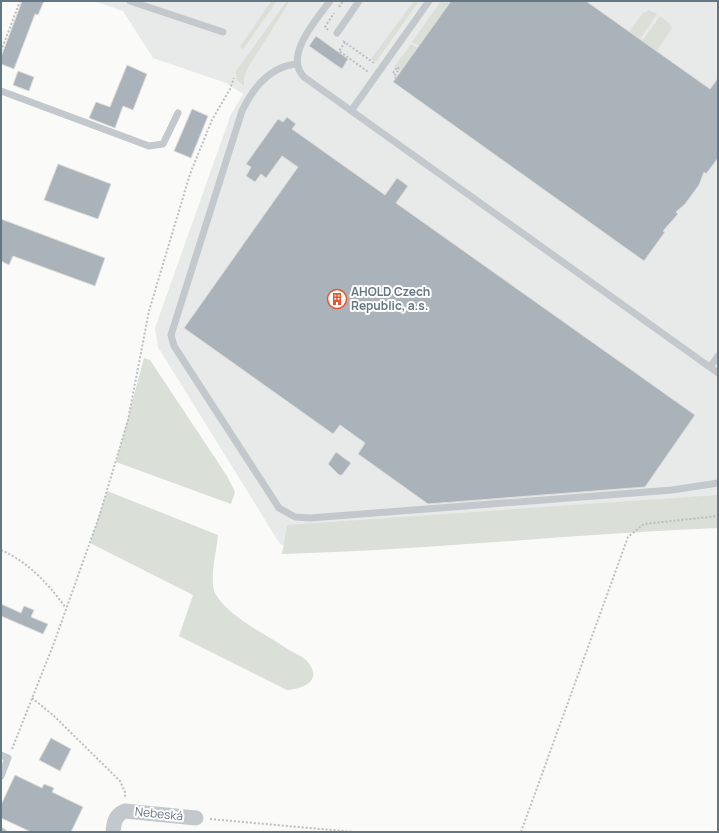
<svg xmlns="http://www.w3.org/2000/svg" width="719" height="833" viewBox="0 0 719 833" font-family="Manrope,sans-serif">
<style>
.built{fill:#e8e9e9}
.green{fill:#dadfd7}
.building{fill:#aab3b9;stroke:#dcdcda}
.lines{fill:none;stroke-linecap:round;stroke-linejoin:round}
.path{stroke:#bbbfc2;stroke-width:2;stroke-dasharray:2 2;stroke-linecap:butt}
.lane{stroke:#c3c8cc;stroke-width:7}
.street{stroke:#c3c8cc;stroke-width:15}
.labels{text-anchor:middle;stroke-width:4;stroke-linejoin:round;paint-order:stroke}
.poi-label{font-size:12px;font-weight:bold;fill:#657683;stroke:#fff;text-anchor:start}
.street-label{font-size:12px;fill:#657683;stroke:#fff}
</style>
<rect width="100%" height="100%" fill="#fafaf8"/>
<path class="built" d="M94,1H718V507L286,546L280,544L158,347L155,328L231,114L243,94L226,83L153,58L123,11Z"/>
<path class="green" d="M271,1H277L243,49L240,47Z
M414,1H419L376,62L371,59Z
M441,1H451L419,46L412,42Z
M286,2H288V4L247,69L244,77V86L237,80L236,71Z
M649,10L657,14L640,39L629,32L643,13Z
M660,16L668,22L672,28L657,51L642,41Z
M411,44L418,48L401,72L394,67Z
M144,358L150,360L227,476L235,492L231,504L116,462Z
M107,491L218,535C217,550 208,583 216,595C230,618 268,635 289,650C295,653 303,657 307,661C324,681 303,689 287,690L179,636L193,595L90,543Z
M718,495V528C572,534 427,550 282,554L287,525Z"/>
<path class="building" d="M22,1H44L38,15L35,14L14,69L1,64V57Z
M451,1H586L710,89L718,78V158L706,174L704,172L699,185L685,204L676,212L678,214L663,231L665,232L644,261L393,82Z
M316,36L348,59L342,69L309,46Z
M127,65L147,74L133,110L123,106L115,128L89,118L96,102L110,107Z
M18,71L34,77L29,91L13,85Z
M192,109L208,116L191,158L174,151Z
M287,117L296,124L292,129L385,195L397,178L408,186L396,203L695,415L645,487L428,504L358,454L365,443L340,425L333,434L184,328L298,167L282,156L266,178L261,174L255,182L246,176L251,167L246,164L278,119L283,122Z
M58,164L111,184L98,219L44,200Z
M1,219L105,258L95,286L13,256L9,265L1,261Z
M336,452L351,463L342,475H339L328,464Z
M1,604L21,613L24,606L34,610L31,617L48,624L43,634L1,616Z
M51,738L71,749L60,771L39,760Z
M15,775L42,788L44,784L54,788L52,792L83,807L71,832H31L1,818V805Z"/>
<g class="lines">
<path class="path" d="M339,7L343,1
M328,30L325,27L334,13
M343,41L374,63
M345,42L339,51L367,71L366,72
M1,51L20,1
M393,73L397,67L399,69L394,76L396,78
M1,550C30,563 48,584 66,608
M32,698L54,716L120,781L125,792V798
M12,749L54,643L99,517L128,420L149,311L190,174L212,120L230,89L234,78
M210,819L354,832
M521,832L628,537L644,524L718,516"/>
<path class="lane" d="M130,1L223,32
M330,1C317,19 283,56 304,77L718,373
M337,33L359,1
M296,64C269,67 253,88 242,111L171,335L174,346L279,508L295,517L310,518L672,490L718,483
M1,91L149,146L163,144L178,113
M351,111L429,1
M710,367L718,356
M1,755L8,758L1,776
M1,831L3,832"/>
<path class="street" d="M113,832C114,822 115,815 125,811L196,818"/>
</g>
<defs>
<symbol id="building-ring" viewBox="-11 -11 22 22"><circle r="9.5" fill="#fff" stroke="#e4572e" stroke-width="1.5"/><path d="M-4-6H4V6H1V3H-1V6H-4ZM-2.5-4.3h1.7v1.8h-1.7ZM.8-4.3h1.7v1.8H.8ZM-2.5-1h1.7V.8h-1.7ZM.8-1h1.7V.8H.8Z" fill="#e4572e"/></symbol>
</defs>
<g fill-rule="evenodd">
<use href="#building-ring" x="326" y="288" width="22" height="22"/>
</g>
<g class="labels">
<g class="poi-label">
<text x="351" y="296">AHOLD Czech<tspan x="351" dy="14">Republic, a.s.</tspan></text>
</g>
<g class="street-label">
<text transform="translate(159 814) rotate(6)" y="4">Nebeská</text>
</g>
</g>
<rect width="719" height="833" fill="none" stroke="#657683" stroke-width="4"/>
</svg>
